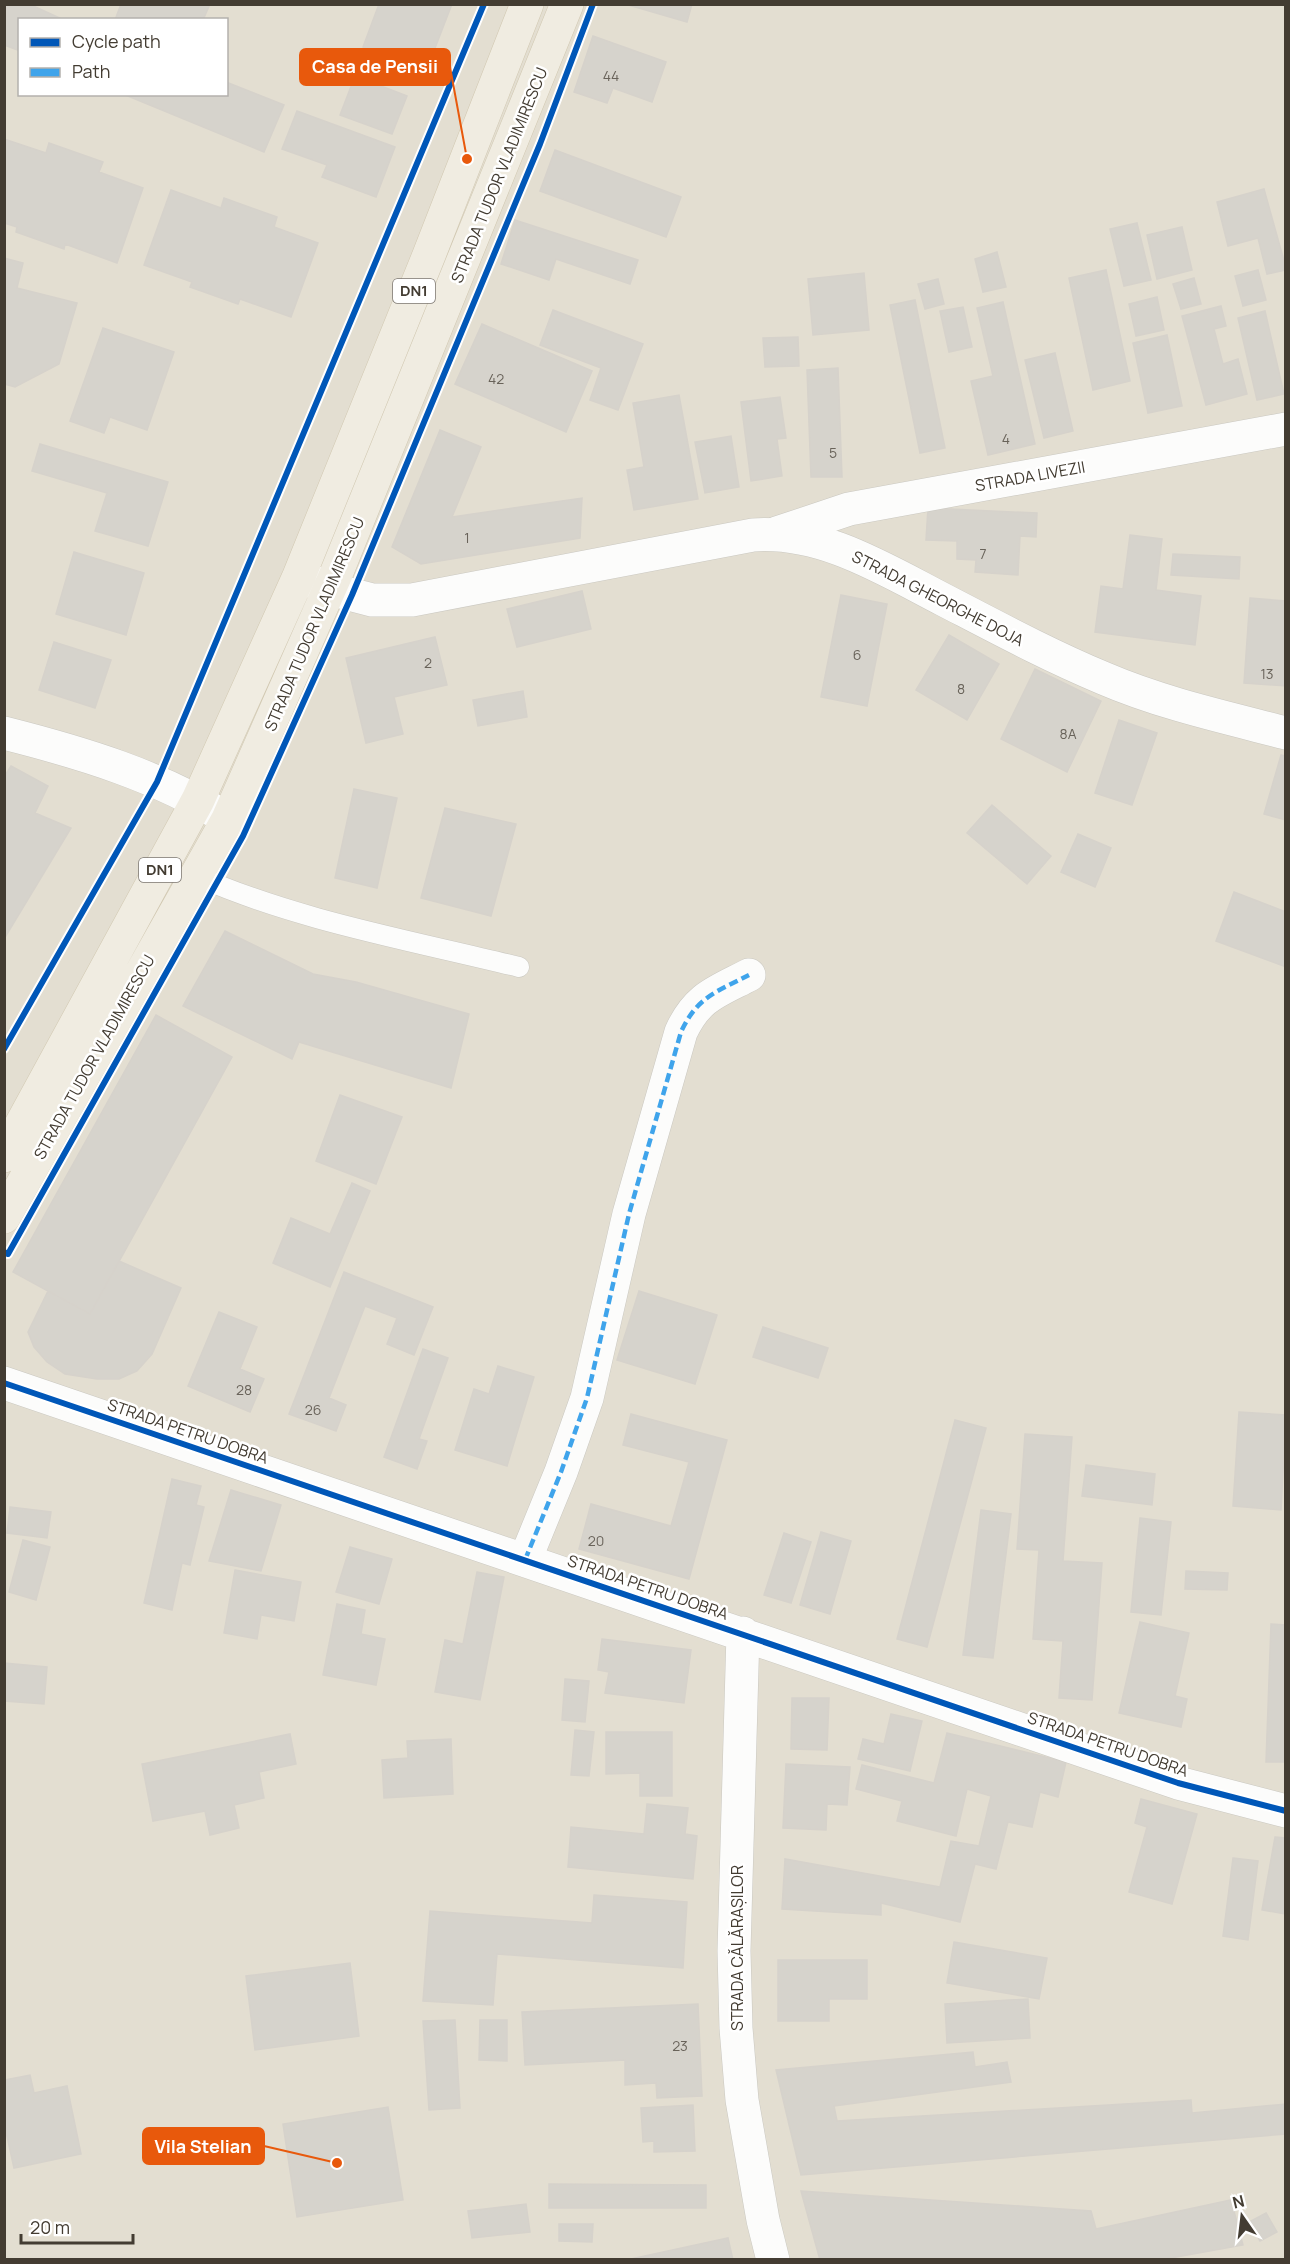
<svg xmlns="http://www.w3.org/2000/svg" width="1290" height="2264" viewBox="0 0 1290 2264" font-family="Manrope,sans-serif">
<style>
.residential{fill:#e3ded1;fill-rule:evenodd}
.building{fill:#d6d3cc;stroke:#d6d2cb;stroke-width:1.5}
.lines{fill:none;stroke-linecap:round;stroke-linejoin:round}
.service-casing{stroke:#cac8c1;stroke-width:21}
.minor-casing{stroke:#cac8c1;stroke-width:34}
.tertiary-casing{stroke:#cac8c1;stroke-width:34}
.primary-casing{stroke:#d1c8b1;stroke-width:34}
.service{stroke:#fcfcfb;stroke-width:20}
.minor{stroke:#fcfcfb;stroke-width:33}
.tertiary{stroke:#fcfcfb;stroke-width:33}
.primary{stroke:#f0ece1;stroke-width:33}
.quiet{stroke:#3fa4eb;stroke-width:4.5;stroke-dasharray:9 4.5;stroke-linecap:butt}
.cycleway-casing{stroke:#fff;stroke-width:10}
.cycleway{stroke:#0057b8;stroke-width:6}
.labels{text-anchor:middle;stroke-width:5;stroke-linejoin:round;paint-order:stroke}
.number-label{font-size:14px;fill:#69635a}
.shield{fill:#fff;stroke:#7b7670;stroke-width:1.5}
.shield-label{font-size:15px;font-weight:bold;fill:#433c32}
.street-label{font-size:16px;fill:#433c32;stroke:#fff}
.leader{fill:none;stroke:#e8590c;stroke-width:2}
.callout-dot{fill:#e8590c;stroke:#fff;stroke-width:2}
.callout{fill:#e8590c;stroke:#e8590c;stroke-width:2}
.callout-label{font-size:18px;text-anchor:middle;font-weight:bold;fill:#fff}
</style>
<rect width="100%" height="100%" fill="#eeece5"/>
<path class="residential" d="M5,5H1285V2259H5ZM20,20H226V94H20Z"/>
<path class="building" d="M4,4H29L64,20H20V51L4,45Z
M121,4H210L203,20H115Z
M379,4H452L430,61L405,52L402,61L363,47Z
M625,4H692L687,22Z
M593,36L666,62L652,102L613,88L607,103L574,92Z
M355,76L407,96L392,134L340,115Z
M226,82L284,105L264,152L123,94H226Z
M297,111L395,147L376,197L322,177L327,165L282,149Z
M4,139L46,153L49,143L103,162L99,172L143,188L117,263L65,244L64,249L16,232L17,227L4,223Z
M555,150L681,197L666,237L540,191Z
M1264,189L1286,268V270L1267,274L1258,238L1228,246L1217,202Z
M171,190L221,208L224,198L277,217L274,227L318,243L291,317L240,299L238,304L190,287L192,282L144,265Z
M515,220L638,260L630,284L556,259L549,280L501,264Z
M1137,223L1151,280L1124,286L1110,229Z
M1182,227L1192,270L1157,279L1147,235Z
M997,252L1006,287L983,292L975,259Z
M4,258L23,263L17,288L77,303L59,364L15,387L4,384Z
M1106,270L1130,381L1093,390L1069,278Z
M1258,270L1266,300L1243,306L1235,276Z
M864,273L869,330L813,335L808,279Z
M1194,278L1201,304L1181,309L1173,284Z
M938,279L944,304L925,309L918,284Z
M1157,297L1164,330L1136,336L1129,304Z
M915,300L945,448L920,453L890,305Z
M1003,302L1035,444L988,455L971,381L993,376L977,308Z
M1221,306L1226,326L1214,329L1223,364L1238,359L1247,394L1206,405L1182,316Z
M963,307L972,347L949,352L940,311Z
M553,310L643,344L618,410L590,400L601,368L540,345Z
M1265,311L1284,394L1257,400L1238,318Z
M482,324L592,371L566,432L455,384Z
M103,328L174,352L147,430L110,417L104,433L70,421Z
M1167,335L1182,406L1148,413L1133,343Z
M798,337L799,366L765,367L763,338Z
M1055,353L1073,431L1044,438L1025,360Z
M838,368L842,477H811L807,370Z
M679,395L698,499L634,510L627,470L644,467L633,403Z
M780,397L786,438L777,439L782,476L751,481L741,402Z
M440,430L481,447L452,517L582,498L580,538L421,564L392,547Z
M731,436L739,487L705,493L695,442Z
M40,444L168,482L148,546L95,531L107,493L32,471Z
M928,508L1037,513L1036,537L1020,536L1018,575L975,572L976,560L957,559V541L926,540Z
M1130,535L1162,539L1156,590L1201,596L1195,645L1095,632L1101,586L1123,589Z
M74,552L144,573L126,635L56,614Z
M1173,554L1240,557L1239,579L1171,575Z
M582,591L591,629L517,647L507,609Z
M841,595L887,604L867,706L821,697Z
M1250,598L1286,601V686L1244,683Z
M949,635L999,664L967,720L916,690Z
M435,637L447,685L394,697L403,734L366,743L346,658Z
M54,642L111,660L95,708L39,690Z
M1035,669L1101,701L1067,772L1001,739Z
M523,691L527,717L478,726L473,700Z
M1119,720L1157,733L1132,805L1095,793Z
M1281,755L1286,756V820L1264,814Z
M11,766L48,786L35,813L71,828L4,939V777Z
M354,789L397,798L377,888L335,878Z
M992,805L1051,856L1027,884L967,833Z
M445,808L516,824L491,916L421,898Z
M1078,834L1111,848L1095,887L1061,872Z
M1234,892L1286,912V967L1216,941Z
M225,931L313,974L356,982L469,1014L451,1088L299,1042L292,1059L183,1006Z
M156,1015L232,1057L90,1314L13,1272Z
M340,1095L402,1117L376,1184L316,1161Z
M352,1183L370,1191L330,1287L273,1263L291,1218L330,1234Z
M119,1261L181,1288L152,1354L137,1371L119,1379H97L65,1374L47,1362L34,1347L28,1332L48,1291L90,1314Z
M344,1272L433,1307L414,1355L387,1344L397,1318L365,1306L329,1398L346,1405L336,1431L289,1414Z
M639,1291L717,1315L695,1384L617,1360Z
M219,1312L257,1327L240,1369L264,1379L250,1412L188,1386Z
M763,1327L828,1348L818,1378L753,1357Z
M423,1349L448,1358L419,1439L427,1441L417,1469L384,1457Z
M498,1366L534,1377L507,1466L455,1450L474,1389L489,1394Z
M1239,1412L1286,1415L1281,1510L1233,1506Z
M631,1414L727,1440L689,1579L579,1549L591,1504L671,1526L689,1462L623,1445Z
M955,1420L986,1428L927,1647L897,1639Z
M1025,1434L1072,1437L1063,1561L1102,1563L1092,1700L1059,1698L1063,1641L1033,1639L1039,1550L1017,1549Z
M1086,1465L1155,1474L1152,1505L1082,1496Z
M172,1479L201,1486L196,1505L204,1507L190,1565L182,1563L172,1610L144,1603Z
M231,1490L281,1505L261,1571L209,1561Z
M10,1507L51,1512L47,1538L7,1533Z
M981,1510L1011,1514L993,1658L963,1655Z
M1140,1518L1171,1522L1161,1615L1131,1612Z
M821,1532L851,1541L830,1614L800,1605Z
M784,1533L811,1542L791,1603L764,1595Z
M23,1540L50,1547L36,1600L9,1592Z
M350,1547L392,1559L379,1604L336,1592Z
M235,1570L301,1582L294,1621L261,1615L257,1639L224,1633Z
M1186,1571L1228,1573L1227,1590L1185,1589Z
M477,1572L504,1577L480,1700L435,1692L445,1640L463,1644Z
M337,1604L365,1610L361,1634L385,1639L376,1685L323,1675Z
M1140,1622L1189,1633L1175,1696L1187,1699L1181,1727L1119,1713Z
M1271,1624L1286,1625V1762H1266Z
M602,1639L691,1650L684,1703L605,1693L609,1672L598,1670Z
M4,1663L47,1667L44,1704L4,1701Z
M565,1679L589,1681L585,1722L562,1720Z
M792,1698H829L827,1750L791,1749Z
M891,1714L922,1721L910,1771L858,1759L863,1739L884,1744Z
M575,1730L594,1732L589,1776L571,1775Z
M606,1732H672V1796H640V1773L606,1774Z
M947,1733L1066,1762L1058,1797L1040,1792L1032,1827L1008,1822L996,1869L975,1864L960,1922L881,1903V1915L782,1909L785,1859L940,1887L951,1841L979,1846L991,1796L967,1789L956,1836L897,1821L902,1801L856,1789L862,1765L934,1783Z
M290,1734L296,1764L259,1772L264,1798L234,1805L239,1828L210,1835L205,1811L153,1821L142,1764Z
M451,1739L453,1794L384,1798L382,1760L408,1758L407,1741Z
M786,1764L850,1767L847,1805L827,1804L826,1830L783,1828Z
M1141,1799L1197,1814L1172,1904L1129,1892L1147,1827L1135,1823Z
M647,1804L688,1808L685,1834L697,1836L693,1879L568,1867L571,1827L644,1834Z
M1275,1837L1286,1838V1914L1262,1910Z
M1233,1858L1258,1861L1248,1940L1223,1936Z
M594,1895L687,1902L683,1968L497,1954L493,2005L423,2001L430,1911L592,1923Z
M954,1942L1047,1958L1039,1999L947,1983Z
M778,1960H867V1999H829V2021H778Z
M350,1963L359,2036L255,2050L246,1976Z
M1028,1999L1030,2038L947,2043L945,2004Z
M698,2004L702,2096L657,2098L656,2083L625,2085V2060L525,2065L522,2012Z
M455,2020L460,2108L429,2110L423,2021Z
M480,2020H507V2061L479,2060Z
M973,2052L975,2067L1007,2062L1011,2082L834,2106L837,2121L1191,2100L1192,2113L1286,2104V2134L801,2175L776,2070Z
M30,2075L34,2093L67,2086L81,2154L14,2168L4,2123V2080Z
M693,2105L695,2151L654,2152V2141L643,2142L641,2108Z
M388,2107L403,2200L297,2217L283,2124Z
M549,2184L706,2185V2208H549Z
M801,2191L1091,2211L1096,2229L1231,2200L1243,2245L1160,2260H820Z
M526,2204L530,2232L472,2238L468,2211Z
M1266,2213L1277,2232L1260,2241L1249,2222Z
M559,2224H593L592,2242L559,2241Z
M728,2238L733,2260L631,2259Z"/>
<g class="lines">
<defs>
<path id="service" d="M197,876C295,920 414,941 519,967"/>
<path id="minor" d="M777,533L849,509L1286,429
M4,733C83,753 159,776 228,819
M4,1383L1178,1783L1286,1811
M525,1560L561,1472L587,1398L629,1214L681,1032C697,997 716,992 749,975
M743,1633L734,1951L736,2028L742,2100L763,2220L773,2260"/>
<path id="tertiary" d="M304,578L330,589L372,600H412L753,535C822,530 884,569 944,600C996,627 1048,655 1103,678C1161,703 1224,717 1286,733"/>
<path id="primary" d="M4,1156L198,800L299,576L429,255L527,4
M4,1217L228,819L336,574L567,4"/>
</defs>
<use href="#service" class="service-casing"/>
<use href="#minor" class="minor-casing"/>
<use href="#tertiary" class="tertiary-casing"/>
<use href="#primary" class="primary-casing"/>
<use href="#service" class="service"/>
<use href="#minor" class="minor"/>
<use href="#tertiary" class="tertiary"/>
<use href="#primary" class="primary"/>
<path class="quiet" d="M525,1560L561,1472L587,1398L629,1214L681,1032C697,997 716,992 749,975"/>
<defs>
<path id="cycleway" d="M4,1049L157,782L484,4
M4,1252L8,1254L243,836L352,595L540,144L593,4
M4,1383L1178,1783L1286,1811"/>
</defs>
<use href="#cycleway" class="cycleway-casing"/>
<use href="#cycleway" class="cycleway"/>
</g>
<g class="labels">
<g class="number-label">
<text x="611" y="81">44</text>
<text x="496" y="384">42</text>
<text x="1006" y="444">4</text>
<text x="833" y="458">5</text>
<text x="467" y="543">1</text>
<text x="983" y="559">7</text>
<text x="857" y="660">6</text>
<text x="428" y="668">2</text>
<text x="1267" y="679">13</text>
<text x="961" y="694">8</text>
<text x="1068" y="739">8A</text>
<text x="244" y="1395">28</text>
<text x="313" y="1415">26</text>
<text x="596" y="1546">20</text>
<text x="680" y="2051">23</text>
</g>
<g class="shield">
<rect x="393" y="279" width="42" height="24" rx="4.5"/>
<rect x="139" y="858" width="42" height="24" rx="4.5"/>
</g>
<g class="shield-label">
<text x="414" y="296">DN1</text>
<text x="160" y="875">DN1</text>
</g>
<g class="street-label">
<text transform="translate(499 175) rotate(-68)" y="6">STRADA TUDOR VLADIMIRESCU</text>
<text transform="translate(1030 476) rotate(-10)" y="6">STRADA LIVEZII</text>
<text transform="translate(938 598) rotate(27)" y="6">STRADA GHEORGHE DOJA</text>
<text transform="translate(314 624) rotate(-67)" y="6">STRADA TUDOR VLADIMIRESCU</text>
<text transform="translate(94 1057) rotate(-61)" y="6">STRADA TUDOR VLADIMIRESCU</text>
<text transform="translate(188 1431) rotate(19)" y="6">STRADA PETRU DOBRA</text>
<text transform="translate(648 1587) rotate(19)" y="6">STRADA PETRU DOBRA</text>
<text transform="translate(1108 1744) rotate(19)" y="6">STRADA PETRU DOBRA</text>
<text transform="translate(737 1948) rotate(-90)" y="6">STRADA CĂLĂRAȘILOR</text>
</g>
</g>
<path class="leader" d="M467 159L450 67M337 2163L264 2146"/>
<g class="callout-dot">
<circle cx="467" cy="159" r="6"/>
<circle cx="337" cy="2163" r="6"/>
</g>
<g class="callout">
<rect x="300" y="49" width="150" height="36" rx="6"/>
<rect x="143" y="2128" width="121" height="36" rx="6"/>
</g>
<g class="callout-label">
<text x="375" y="73">Casa de Pensii</text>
<text x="203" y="2153">Vila Stelian</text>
</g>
<rect width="1290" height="2264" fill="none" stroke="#433c32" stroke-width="12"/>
<rect x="18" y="18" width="210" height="78" fill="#ffffff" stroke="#b4b1ad" stroke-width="1.5"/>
<rect x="30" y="38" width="30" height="9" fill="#0057b8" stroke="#b4b1ad" stroke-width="1.5"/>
<text x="72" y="48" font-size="18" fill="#433c32">Cycle path</text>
<rect x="30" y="68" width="30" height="9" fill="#3fa4eb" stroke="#b4b1ad" stroke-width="1.5"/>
<text x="72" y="78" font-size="18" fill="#433c32">Path</text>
<g transform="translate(1242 2216) rotate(346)" stroke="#ffffff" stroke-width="4.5" paint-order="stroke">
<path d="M0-4.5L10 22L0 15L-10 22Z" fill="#433c32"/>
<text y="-9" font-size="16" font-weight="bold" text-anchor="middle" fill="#433c32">N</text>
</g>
<path d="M21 2234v9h112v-9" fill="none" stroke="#433c32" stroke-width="3"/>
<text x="30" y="2234" font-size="18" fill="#433c32" stroke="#ffffff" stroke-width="4.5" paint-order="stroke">20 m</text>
</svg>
